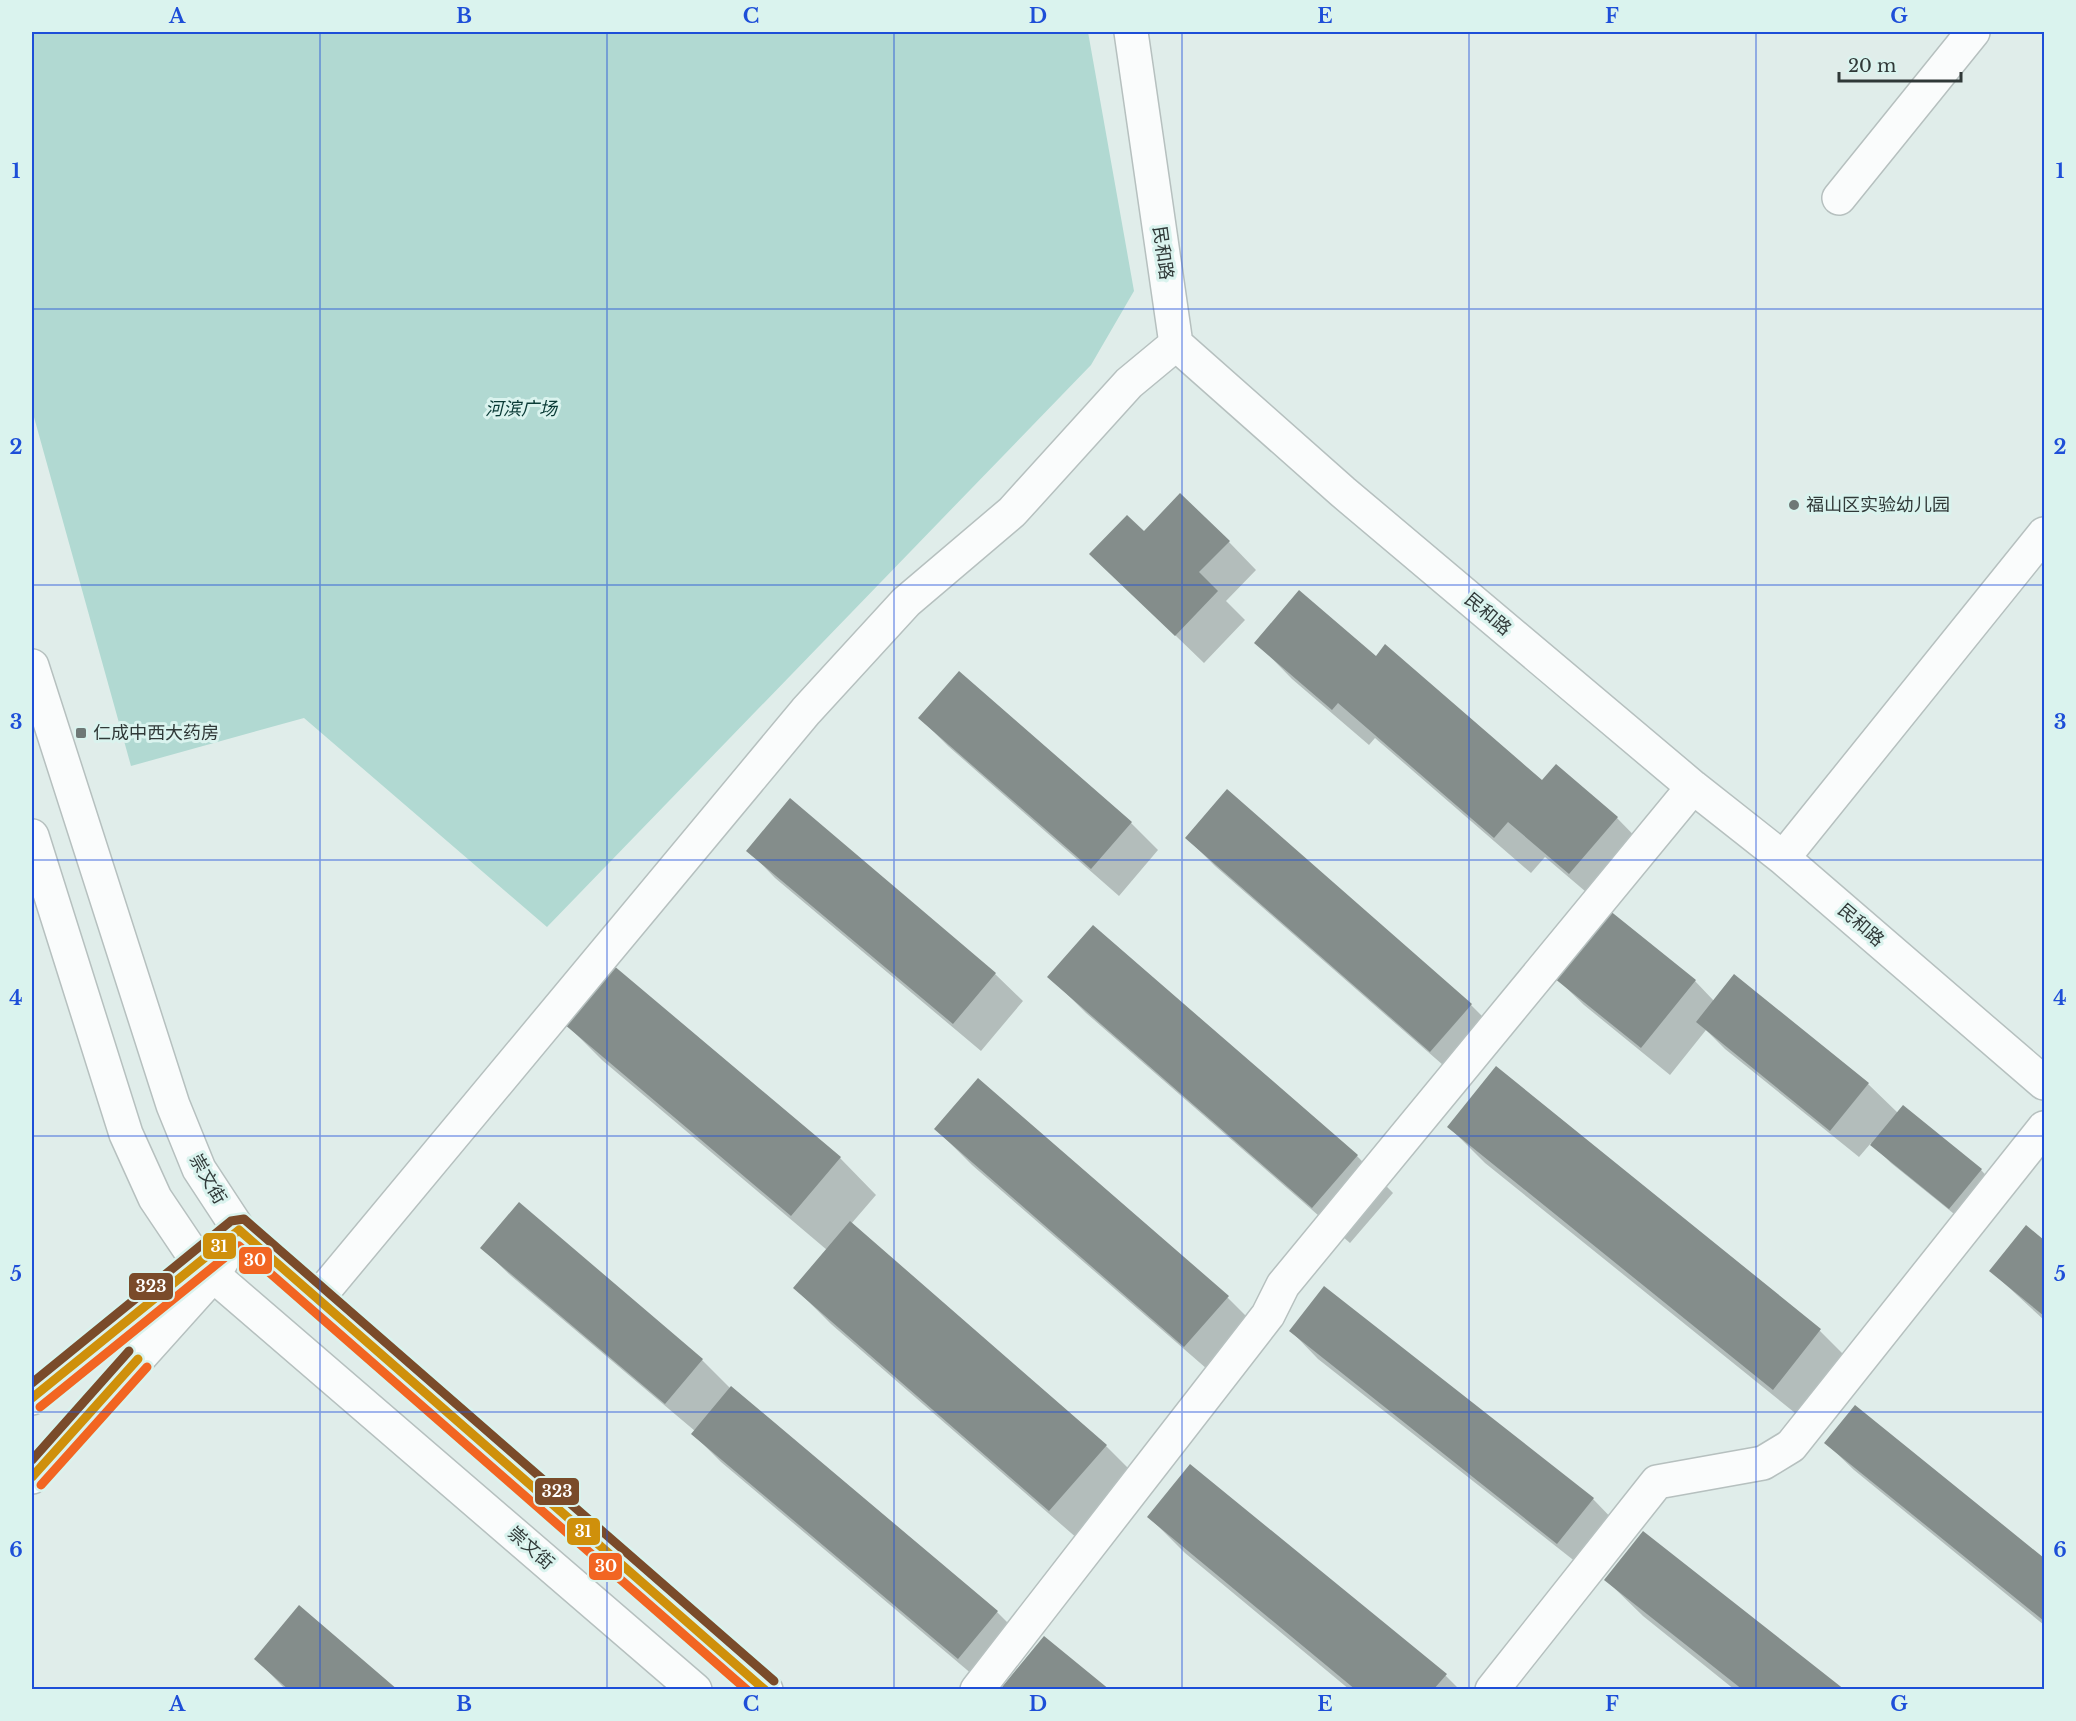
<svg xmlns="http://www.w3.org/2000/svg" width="2076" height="1721" viewBox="0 0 2076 1721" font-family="'Libre Baskerville','Noto Sans SC',serif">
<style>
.green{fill:#b1d9d2}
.shadow{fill:#0003}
.building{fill:#848d8b}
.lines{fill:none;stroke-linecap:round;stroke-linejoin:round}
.street-casing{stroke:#b6c0bf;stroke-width:36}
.secondary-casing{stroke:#b6c0bf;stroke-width:36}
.street{stroke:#fafcfc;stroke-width:33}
.secondary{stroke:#fafcfc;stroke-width:33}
.bus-1-casing{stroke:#daf3ee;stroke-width:14}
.bus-2-casing{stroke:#daf3ee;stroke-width:14}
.bus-3-casing{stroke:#daf3ee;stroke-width:14}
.bus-1{stroke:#cf900b;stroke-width:9}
.bus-2{stroke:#f26522;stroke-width:9}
.bus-3{stroke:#7a4b2a;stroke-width:9}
.grid{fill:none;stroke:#1d4ed8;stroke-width:1.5;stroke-opacity:0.55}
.poi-dot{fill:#6e7876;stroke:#daf3ee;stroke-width:2}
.labels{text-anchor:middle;stroke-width:6;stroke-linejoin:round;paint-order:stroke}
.street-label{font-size:18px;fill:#303938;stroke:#daf3ee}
.park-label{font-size:18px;font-style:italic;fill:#093a35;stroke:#daf3ee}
.poi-label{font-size:18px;fill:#303938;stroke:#daf3ee;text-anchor:start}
.line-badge{stroke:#daf3ee;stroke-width:2}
.badge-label{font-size:16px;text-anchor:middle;font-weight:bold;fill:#fff}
.neatline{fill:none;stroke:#1d4ed8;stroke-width:2}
.grid-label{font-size:20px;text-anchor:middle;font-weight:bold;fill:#1d4ed8}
</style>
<rect width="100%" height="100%" fill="#e0edea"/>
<path class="green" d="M32,32H1088L1134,291L1091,365L547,927L304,718L131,766L32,410Z"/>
<path class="shadow" d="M1144,533L1229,542L1256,570L1226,601L1245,620L1204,663L1119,581Z
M1256,642L1376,658L1543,782L1617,818L1653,855L1606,909L1545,857L1531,873L1375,738L1369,745L1292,679Z
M920,718L1131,823L1158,850L1119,896L948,746Z
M1227,792L1471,1005L1499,1033L1459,1079L1215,866L1187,838Z
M748,850L995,974L1023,1001L981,1051L775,878Z
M1093,927L1357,1156L1393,1193L1350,1243L1086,1013L1050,977Z
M613,968L840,1158L876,1195L851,1224L1106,1446L1142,1482L1086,1546L831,1324L795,1288L827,1250L602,1060L566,1024Z
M1556,978L1695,981L1714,1001L1868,1084L1898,1113L1981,1170L1999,1189L1969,1226L1891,1163L1871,1143L1859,1157L1725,1049L1706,1030L1670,1075L1584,1005Z
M1496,1069L1820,1331L1856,1367L1810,1425L1485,1163L1449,1127Z
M936,1129L1228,1298L1264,1334L1222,1382L972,1165Z
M519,1204L702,1360L731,1389L997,1612L1025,1640L986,1686L721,1462L693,1434L695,1431L510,1275L482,1248Z
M2027,1227L2044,1241V1320L1991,1271Z
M1291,1331L1593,1499L1620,1527L1586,1570L1318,1359Z
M1855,1407L2044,1560V1625L1854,1470L1826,1443Z
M1149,1517L1445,1675L1460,1690H1350L1185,1553Z
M1606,1580L1842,1690H1735L1643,1616Z
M256,1659L396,1690H286Z"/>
<path class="building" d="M1180,493L1230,541L1199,572L1218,591L1175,636L1089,554L1127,515L1144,531Z
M1299,590L1376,656L1385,644L1542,780L1556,764L1618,817L1569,874L1508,822L1494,838L1338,703L1332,710L1254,643Z
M959,671L1132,822L1091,869L918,718Z
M1227,789L1472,1004L1430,1052L1185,838Z
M790,798L996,973L953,1024L746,851Z
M1609,910L1696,980L1641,1048L1554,978Z
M1093,925L1358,1155L1312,1208L1047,977Z
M613,965L841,1157L791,1216L564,1024Z
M1734,974L1869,1083L1830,1131L1696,1022Z
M1496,1066L1821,1329L1773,1390L1447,1127Z
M978,1078L1229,1296L1184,1347L934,1129Z
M1903,1105L1982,1169L1949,1209L1870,1145Z
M519,1202L703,1359L665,1404L480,1248Z
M850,1221L1107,1445L1049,1511L793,1288Z
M2026,1225L2044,1240V1316L1989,1271Z
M1324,1286L1594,1498L1557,1544L1289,1331Z
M731,1386L998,1611L958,1659L691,1434Z
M1855,1405L2044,1558V1621L1824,1443Z
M1190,1464L1447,1674L1433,1690H1356L1147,1517Z
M1643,1531L1845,1690H1743L1604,1580Z
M299,1605L398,1690H289L254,1659Z
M1044,1636L1110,1690H1006L1002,1687Z"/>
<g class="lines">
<defs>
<path id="street" d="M1131,32L1176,344L1343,492L1693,787L1783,858L2044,1083
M1839,198L1973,32
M1783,858L2044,534
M317,1299L806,711L906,602L1012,512L1129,383L1176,344
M977,1690L1268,1315L1283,1285L1693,787
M1492,1690L1657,1482L1763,1463L1791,1446L2044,1128"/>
<path id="secondary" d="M32,666L173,1105L199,1169L239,1230L766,1690
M32,836L126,1134L155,1198L198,1262L695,1690
M32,1398L216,1248
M32,1477L215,1273L239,1230"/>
</defs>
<use href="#street" class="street-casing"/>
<use href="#secondary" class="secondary-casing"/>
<use href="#street" class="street"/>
<use href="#secondary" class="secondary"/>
<defs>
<path id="bus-1" d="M32,1398L239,1230L765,1690
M32,1477L138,1359"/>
<path id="bus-2" d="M40,1407L239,1246L747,1690
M41,1485L147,1367"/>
<path id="bus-3" d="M32,1383L231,1221L244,1219L774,1681
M32,1460L129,1351"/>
</defs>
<use href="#bus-1" class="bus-1-casing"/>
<use href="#bus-2" class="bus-2-casing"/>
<use href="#bus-3" class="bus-3-casing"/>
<use href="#bus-1" class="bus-1"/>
<use href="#bus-2" class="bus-2"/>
<use href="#bus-3" class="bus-3"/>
</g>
<path class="grid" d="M320,32V1690M607,32V1690M894,32V1690M1182,32V1690M1469,32V1690M1756,32V1690M32,309H2044M32,585H2044M32,860H2044M32,1136H2044M32,1412H2044"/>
<g class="poi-dot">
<circle cx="1794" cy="505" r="6"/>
<rect x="75" y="727" width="12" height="12" rx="3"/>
</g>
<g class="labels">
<g class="street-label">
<text transform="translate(1163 253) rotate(82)" y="6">民和路</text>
<text transform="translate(1488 614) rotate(40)" y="6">民和路</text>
<text transform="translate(1861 925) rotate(41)" y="6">民和路</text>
<text transform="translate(208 1179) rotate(60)" y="6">崇文街</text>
<text transform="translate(531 1548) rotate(41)" y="6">崇文街</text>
</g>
<g class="park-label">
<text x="521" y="415">河滨广场</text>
</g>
<g class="poi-label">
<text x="1806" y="511">福山区实验幼儿园</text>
<text x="93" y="739">仁成中西大药房</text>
</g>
</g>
<g class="line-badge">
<rect x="202" y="1232" width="35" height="28" rx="6" fill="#cf900b"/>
<rect x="238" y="1246" width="35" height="29" rx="6" fill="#f26522"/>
<rect x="128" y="1272" width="46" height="29" rx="6" fill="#7a4b2a"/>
<rect x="534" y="1477" width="46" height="29" rx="6" fill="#7a4b2a"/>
<rect x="566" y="1517" width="35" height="29" rx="6" fill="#cf900b"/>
<rect x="588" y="1552" width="35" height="29" rx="6" fill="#f26522"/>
</g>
<g class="badge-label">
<text x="219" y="1252">31</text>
<text x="255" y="1266">30</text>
<text x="151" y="1292">323</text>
<text x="557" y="1497">323</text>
<text x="583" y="1537">31</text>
<text x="606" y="1572">30</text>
</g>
<rect width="2076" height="1721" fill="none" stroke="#daf3ee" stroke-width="66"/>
<path d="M1839 72v9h122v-9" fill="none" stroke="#303938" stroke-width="3"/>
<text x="1848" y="72" font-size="18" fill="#303938" stroke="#daf3ee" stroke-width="4.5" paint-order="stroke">20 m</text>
<rect x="33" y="33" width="2010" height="1655" class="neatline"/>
<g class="grid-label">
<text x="177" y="23">A</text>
<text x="464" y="23">B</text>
<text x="751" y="23">C</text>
<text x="1038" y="23">D</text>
<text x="1325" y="23">E</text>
<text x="1612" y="23">F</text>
<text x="1899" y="23">G</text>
<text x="16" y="178">1</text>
<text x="2060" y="178">1</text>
<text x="16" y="454">2</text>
<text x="2060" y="454">2</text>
<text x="16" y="729">3</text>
<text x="2060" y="729">3</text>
<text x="16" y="1005">4</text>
<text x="2060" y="1005">4</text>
<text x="16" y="1281">5</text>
<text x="2060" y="1281">5</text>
<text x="16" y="1557">6</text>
<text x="2060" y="1557">6</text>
<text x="177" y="1711">A</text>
<text x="464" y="1711">B</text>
<text x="751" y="1711">C</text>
<text x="1038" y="1711">D</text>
<text x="1325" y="1711">E</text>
<text x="1612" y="1711">F</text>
<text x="1899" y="1711">G</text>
</g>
</svg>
